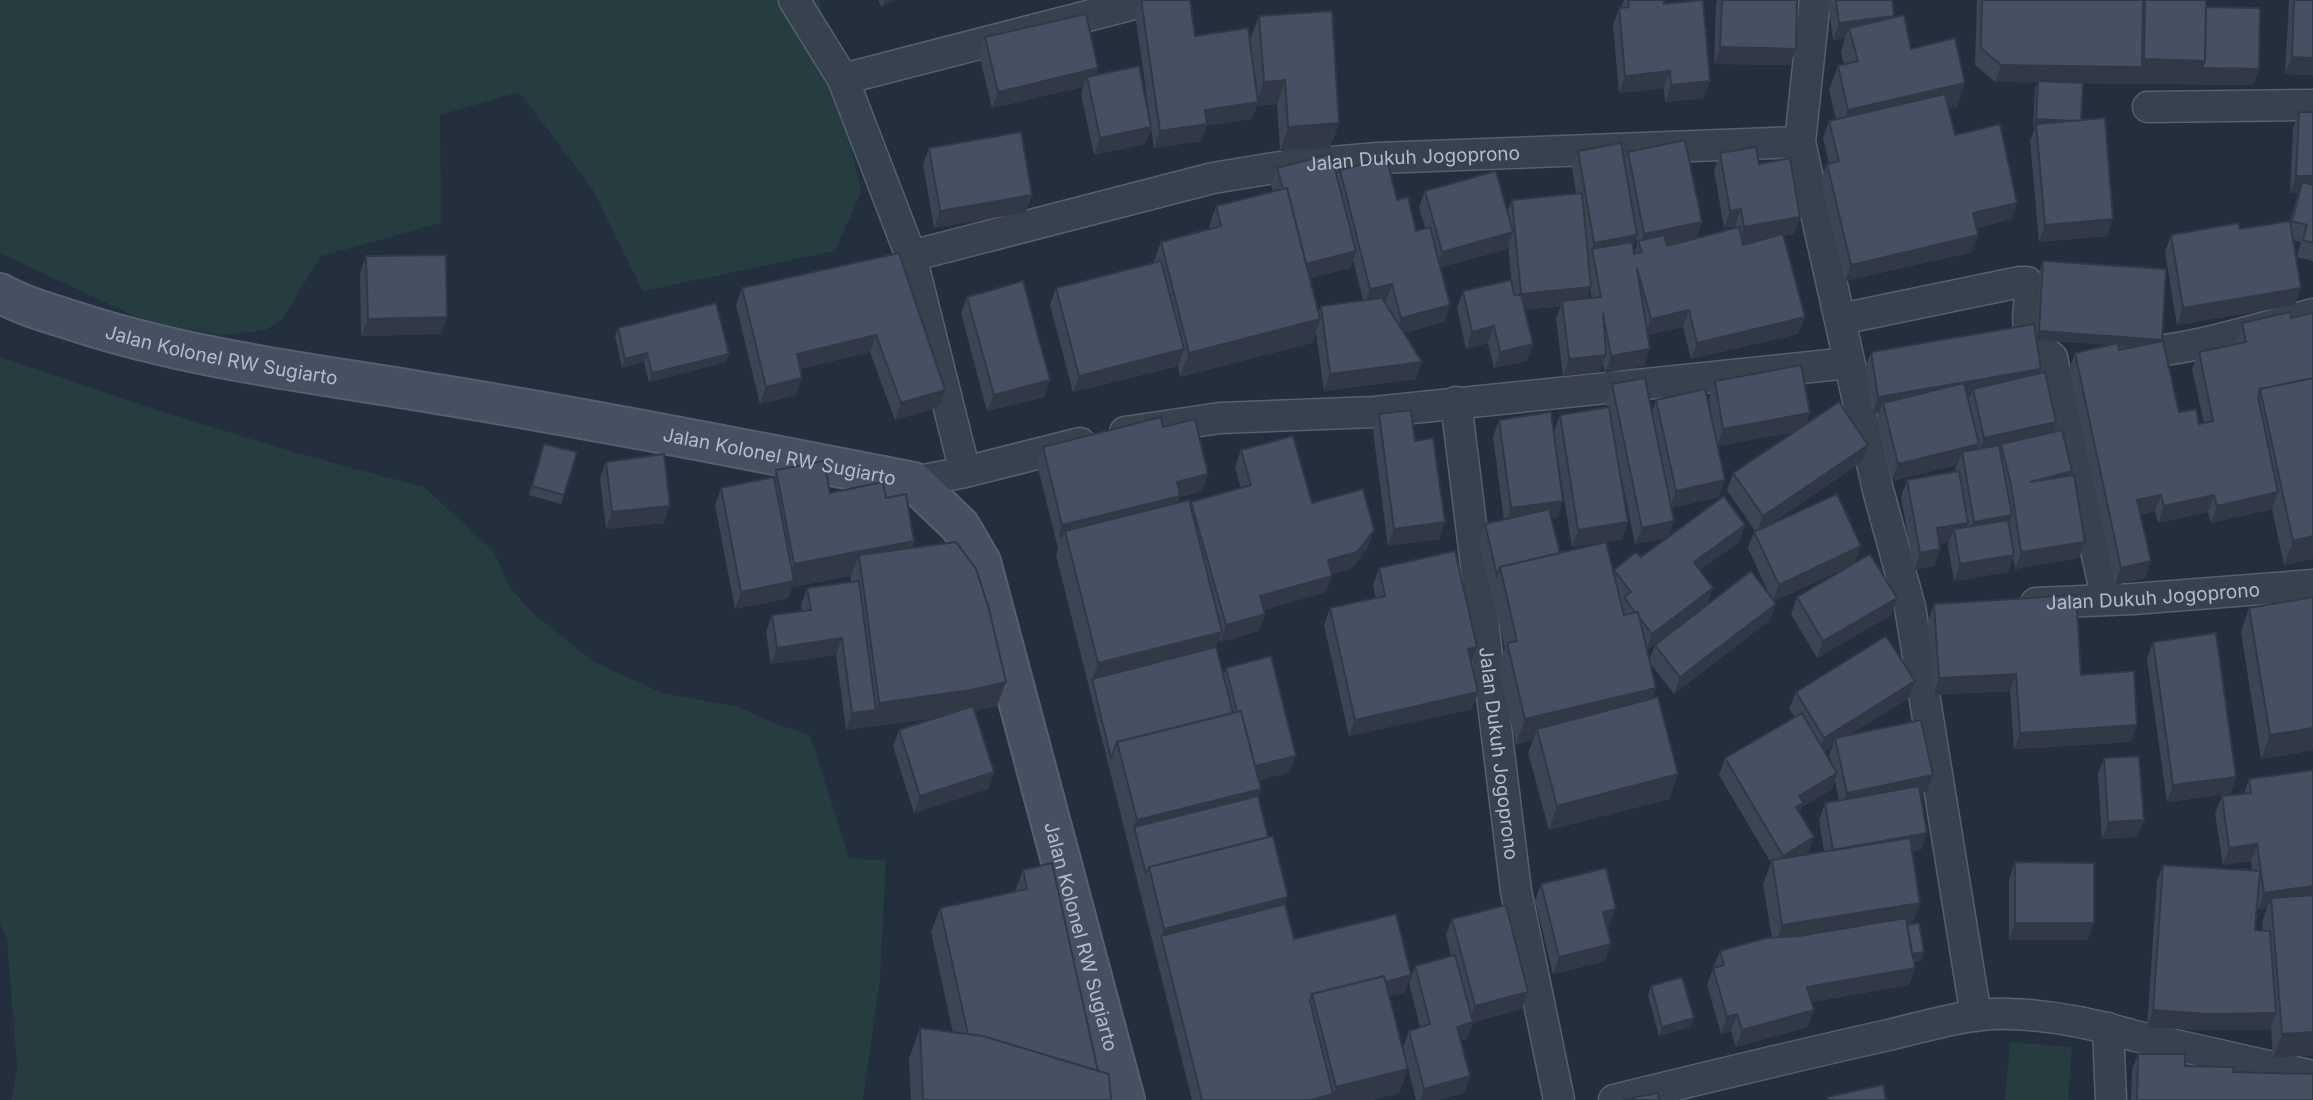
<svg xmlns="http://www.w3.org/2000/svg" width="2313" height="1100" viewBox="0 0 2313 1100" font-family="Inter,sans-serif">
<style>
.green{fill:#263c3f}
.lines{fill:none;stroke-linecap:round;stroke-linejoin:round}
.minor-casing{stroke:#565f6c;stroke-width:33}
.secondary-casing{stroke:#565f6c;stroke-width:42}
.minor{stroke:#38414e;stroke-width:30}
.secondary{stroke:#465061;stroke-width:38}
.wall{fill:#3b4654;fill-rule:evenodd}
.shaded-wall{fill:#303945}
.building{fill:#455162;stroke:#303945;stroke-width:2}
.labels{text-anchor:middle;stroke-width:6;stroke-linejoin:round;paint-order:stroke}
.street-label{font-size:19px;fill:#b4bcc9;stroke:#1d2633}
</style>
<rect width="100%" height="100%" fill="#242f3e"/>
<path class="green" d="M0,0H819L861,192L835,251L643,291L592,188L519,92L440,115L441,223L321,256L282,319L266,330L224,335L149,323L0,253Z
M0,357L156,410L300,454L424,487L494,552L510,588L534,614L594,662L662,693L740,707L775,724L810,735L849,858L886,861L880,978L863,1100H12L17,1066L7,941L0,923Z
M2010,1042L2072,1047L2068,1100H2005Z"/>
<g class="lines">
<defs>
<g id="minor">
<path d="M794,0L843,79L911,256L965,472"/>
<path d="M1815,0L1800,142L1878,490L1910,607L1976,1016"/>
<path d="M843,79L1134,4"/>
<path d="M2148,107L2313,105"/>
<path id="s1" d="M911,256L1213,178L1286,166L1378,158L1800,142"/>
<path d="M1841,319L2020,282H2027L2031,286C2028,324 2021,331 2052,358"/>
<path d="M2126,354C2194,350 2248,331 2313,314"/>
<path d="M2052,358L2107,599"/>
<path id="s2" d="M1456,402L1516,891L1559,1100"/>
<path d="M1125,432L1220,418L1374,412L1849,363"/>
<path d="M914,482L965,472L1080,443"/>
<path id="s3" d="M2036,603L2133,599L2313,585"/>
<path d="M2108,1028L2111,1100"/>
<path d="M1614,1100C1704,1078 1794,1056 1884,1036C1925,1027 1968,1012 2010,1014C2052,1015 2095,1024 2135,1036L2313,1076"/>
</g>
<g id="secondary">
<path id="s4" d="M0,293C23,306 49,313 74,321C189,359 312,373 431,393C592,419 753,451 914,482L960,526L981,562L1125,1100"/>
</g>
</defs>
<use href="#minor" class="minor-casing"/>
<use href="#secondary" class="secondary-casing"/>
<use href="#minor" class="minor"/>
<use href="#secondary" class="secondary"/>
</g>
<path class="wall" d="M878,0H894L882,7Z
M1139,0H1190L1195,36L1251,54L1250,40L1259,16L1339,123L1330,148L1280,151L1277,104L1257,106L1252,119L1207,125L1201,141L1154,148L1151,128L1145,144L1094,155L1081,94L1083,87L992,108L979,54L985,37L1098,68L1096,75L1150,120L1135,13Z
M1624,0H1664V4L1704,98L1665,102L1664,88L1619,93L1613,25L1619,8H1621Z
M1717,0H1797L1796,49L1790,65L1714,64L1716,3Z
M1828,0H1892L1894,17L1911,49L1965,83L1957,107L1949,109L1955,135L2017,203L2011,219L1977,228L1972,252L1845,281L1821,181L1827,164L1829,163L1823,138L1829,121L1836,119L1829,90L1838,66L1844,64L1841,52L1845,38L1833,40Z
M1977,0H2206V7L2259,69L2253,85L2083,83L2081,120L2107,236L2039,242L2030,141L2035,128L2033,127L2035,89L2037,82H1995L1975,65Z
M2289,0H2313V75L2285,74Z
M2299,112H2313V261L2297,257L2301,242L2293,240L2295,305L2177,325L2165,252L2171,235L2240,229L2290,222L2298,193H2290L2293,128Z
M929,148L1032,195L1026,212L934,228L923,165Z
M1578,151L1624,163L1628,152L1702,222L1696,238L1735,228V226L1724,228L1714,170L1720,153L1759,164L1800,217L1794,234L1784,236L1798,334L1691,359L1683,327L1648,335L1644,366L1605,373L1603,364L1600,372L1563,376L1556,318L1561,306L1524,310L1533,344L1526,361L1494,368L1488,343L1466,349L1457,308L1463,291L1512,287L1508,244L1507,249L1440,267L1450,305L1444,322L1404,333L1416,379L1324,391L1316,332L1312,343L1180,377L1178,366L1073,392L1050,305L1056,288L1153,263L1161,242L1208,230L1216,206L1273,192L1271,184L1277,168L1337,178L1340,170L1397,200L1416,231L1425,228L1419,207L1425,191L1507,212L1512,200L1576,193L1572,168ZM1636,237L1637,245L1634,254L1633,246ZM1353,260L1363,300L1321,306L1318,312L1310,278L1350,268ZM1590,289L1592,298H1587Z
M899,253L939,407L895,420L870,352L800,369L796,395L760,404L736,305L742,288Z
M366,256L447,317L441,334L361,336L360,273Z
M2043,261L2162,340L2161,341L2179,412L2199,424L2204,423L2192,369L2199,352L2237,344L2236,340L2242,323L2313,559L2284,565L2272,509L2211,523L2208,512L2158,523L2155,511L2141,515L2145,578L2115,585L2069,370L2075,353L2111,345L2036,340L2041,369L2040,374L2056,422L2052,432L2072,471L2070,475L2079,558L2015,569L2013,557L2008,572L1954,581L1948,546L1949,542L1940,543V549L1934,566L1914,570L1901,497L1907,480L1956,471L1955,468L1957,465L1892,481L1877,419L1879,413L1872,414L1865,369L1871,352L2036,336L2040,270ZM2118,345L2135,347L2119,350Z
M967,297L1044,397L987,411L961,313Z
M618,328L726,362L649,382L644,362L622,368L615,336Z
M1715,381L1806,424L1868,445L1862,462L1769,525L1855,563L1897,598L1891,615L1817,658L1791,614L1797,597L1852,565L1774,601L1776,604L1770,620L1674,694L1650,663L1652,699L1678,774L1669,799L1549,830L1528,753L1533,740L1516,744L1498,667L1505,648L1479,541L1485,524L1504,520L1493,437L1499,420L1554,431L1560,415L1607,407L1606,401L1612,384L1652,412L1656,400L1713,425L1709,398ZM1794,432L1733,473L1727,490L1755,531L1754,532L1748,548L1770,596L1655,645L1649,660L1647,650L1707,604L1713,588L1700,570L1739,542L1745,525L1668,537L1671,508L1719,497L1718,446ZM1556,448L1572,547L1622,539L1616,450L1635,544L1666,538L1641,557L1613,571L1560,553L1551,519L1557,518L1563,501Z
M1379,414L1415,441L1445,522L1439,539L1388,546L1373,431Z
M1163,427L1208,474L1202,491L1180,497L1178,502L1190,504L1241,488L1235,467L1241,450L1312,503L1374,530L1368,547L1351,569L1332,574L1326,592L1264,610L1265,614L1259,631L1220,642L1219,639L1216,647L1223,676L1226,668L1290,772L1259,780L1258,796L1294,939L1405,992L1389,996L1408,1069L1399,1093L1372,1100H1192L1056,555L1058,548L1037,464L1043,447Z
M544,444L564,495L561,504L529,495Z
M606,462L664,523L606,529L600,478Z
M776,470L830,493L886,498L914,541L912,548L997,706L974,711L994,772L988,789L914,813L893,746L899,730L935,718L846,730L836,655L771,664L766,632L772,615L802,611L801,605L807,588L851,582V576L792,587L788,598L735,609L715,505L721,488L774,477Z
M1379,568L1477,647L1471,663L1478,692L1472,709L1349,736L1324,625L1330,608L1376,598L1373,585Z
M1934,604L2081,675L2131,742L2014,749L2010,691L1933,695L1928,621Z
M2249,608L2313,750L2261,759L2241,632Z
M2153,642L2236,777L2230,794L2167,802L2147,659Z
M1796,692L1909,698L1849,735L1927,791L1920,793L1921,850L1912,852V925L1921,961L1914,962L1915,968L1909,985L1812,1002L1808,1027L1736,1047L1731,1031L1721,1034L1707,984L1720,951L1772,938L1763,884L1771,863L1719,775L1725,758L1795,717L1789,709ZM1833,745L1829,755L1831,762L1824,751ZM1835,781L1839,800L1825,803L1819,820L1824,852L1808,854L1800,813L1802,807L1831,790Z
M2104,758L2144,820L2137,837L2102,839L2098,774Z
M2313,770V1055L2273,1058L2271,1028L2270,1030H2200L2147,1027L2157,881L2163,865L2252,870L2251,861L2223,865L2215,813L2222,796L2244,793L2249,779ZM2257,906L2258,910L2267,908L2262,922L2263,931L2255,930Z
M2015,862L2088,940H2009V879Z
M1023,870L1098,1071L1111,1100H911L909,1059L920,1028L953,1033L931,932L940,908L1015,891Z
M1541,884L1609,926L1607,927L1605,961L1553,974L1535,900Z
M1452,919L1522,1009L1473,1022L1467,1039L1460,1041L1470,1076L1464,1093L1438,1100H1416L1403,1047L1409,1031L1420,1027L1409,983L1415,966L1451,956L1446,935Z
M1651,986L1691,1027L1659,1036L1648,995Z
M2138,1054L2185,1066L2233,1072L2313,1100H2131L2132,1070Z"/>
<path class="shaded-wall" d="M884,0H894L882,7Z
M1894,16L1888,33L1849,28L1845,38L1833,40L1839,23Z
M1720,47L1796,49L1790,65L1714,64Z
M2292,57L2313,58V75L2285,74Z
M2144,59L2205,61L2259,69L2253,85L1995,82L2001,65L2142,67Z
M1098,68L1092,85L1087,77L1083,87L992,108L998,92Z
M1670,71L1664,88L1619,93L1625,76Z
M1285,80L1277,104L1257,106L1252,119L1207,125L1201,141L1154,148L1160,131L1205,110L1256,102L1264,82Z
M1710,81L1704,98L1665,102L1671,85Z
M1965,83L1957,107L1840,134L1848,110Z
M2036,119L2081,121L2036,124L2035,128L2033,127Z
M1339,123L1330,148L1280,151L1288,127Z
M1151,127L1145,144L1094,155L1100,138Z
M2296,176H2313V193L2302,182L2298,193H2290Z
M1032,195L1026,212L934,228L940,211Z
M2017,203L2011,219L1967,230L1973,213Z
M1741,209L1735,226L1724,228L1730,211Z
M1800,217L1794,234L1738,244L1744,227Z
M2113,219L2107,236L2039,242L2045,225Z
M1702,222L1696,239L1641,250L1640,246L1644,234Z
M1513,232L1507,249L1436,269L1442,252Z
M1637,235L1630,252L1592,249L1588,260L1594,243Z
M1978,235L1972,252L1845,281L1851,265Z
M1356,251L1350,268L1296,281L1302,265Z
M1392,284L1386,301L1364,306L1370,289Z
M1591,287L1585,304L1562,301L1561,306L1515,311L1521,294Z
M2301,288L2295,305L2177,325L2183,308Z
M1450,305L1444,322L1395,335L1401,318Z
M1689,310L1683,327L1645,336L1651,319Z
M447,317L441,334L361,336L368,319Z
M1805,317L1798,334L1691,359L1697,343Z
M1320,319L1312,343L1180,377L1189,353Z
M1494,326L1488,343L1466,349L1472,332Z
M2039,331L2162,340L2158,348L2036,340Z
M876,335L870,352L791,371L797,354Z
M1533,344L1526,361L1494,368L1500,352Z
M1184,349L1178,366L1073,392L1079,376Z
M1650,349L1644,366L1605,373L1611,356Z
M647,353L644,362L622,368L625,359Z
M729,354L726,362L649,382L652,373Z
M1606,355L1600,372L1563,376L1569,359Z
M1422,362L1416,379L1324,391L1330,374Z
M2041,369L2035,386L1973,389L1970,397L1885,412L1883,403L1879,413L1872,414L1878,397Z
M802,378L796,395L760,404L766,387Z
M1050,380L1044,397L987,411L994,395Z
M945,390L939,407L895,420L901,403Z
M1810,413L1804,430L1717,446L1723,429Z
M2056,422L2050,439L2001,444L1998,450L1978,455L1984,438Z
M1979,444L1973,461L1962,452L1957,465L1892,481L1898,464Z
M1868,445L1862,462L1757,533L1763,516Z
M2072,471L2066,488L2030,482Z
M1208,474L1202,491L1180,497L1174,512L1065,531L1061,540L1059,534L1062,525L1177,482Z
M1725,480L1719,497L1670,508L1676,491Z
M2278,492L2272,509L2211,523L2217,506Z
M2161,495L2155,511L2131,517L2137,500Z
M2214,495L2208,512L2158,523L2164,506Z
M1563,501L1557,518L1505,525L1511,508Z
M670,506L664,523L606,529L612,512Z
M2012,515L2006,532L1968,538L1974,522Z
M1674,521L1668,538L1635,544L1642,528Z
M1445,522L1439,539L1388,546L1394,529Z
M1628,522L1622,539L1572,547L1578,530Z
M1968,523L1962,539L1954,529L1949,542L1931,545L1937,528Z
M1745,525L1739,542L1688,579L1694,562Z
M1374,530L1368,547L1351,569L1322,577L1328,560Z
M2313,536V559L2284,565L2293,541Z
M914,541L906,565L859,555L851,576L792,587L788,598L735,609L741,592L788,583L794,564Z
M2085,542L2079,558L2015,569L2021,552Z
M1861,546L1855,563L1772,602L1779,585Z
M1940,549L1934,566L1914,570L1920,553Z
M2014,555L2008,572L1954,581L1960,564Z
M2151,561L2145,578L2115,585L2121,568Z
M1332,576L1326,592L1254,613L1260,596Z
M1713,588L1707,604L1646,651L1652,634Z
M1897,598L1891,615L1817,658L1823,641Z
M1776,604L1770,620L1674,694L1680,677Z
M1265,614L1259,631L1220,642L1226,625Z
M1222,632L1213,656L1092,679L1098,663Z
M842,638L836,655L771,664L777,648Z
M1477,647L1471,664L1468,649Z
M2016,674L2010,691L1933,695L1939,678Z
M1915,681L1909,698L1836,743L1835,738L1833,745L1818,754L1824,738Z
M1006,682L997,706L963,714L846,730L852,713L876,710L879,703Z
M1656,688L1647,712L1537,729L1533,740L1516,744L1525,719Z
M1478,692L1472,709L1349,736L1355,720Z
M2137,725L2131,742L2014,749L2020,733Z
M2313,728V750L2261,759L2270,735Z
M1296,756L1290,772L1245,784L1251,767Z
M994,772L988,789L914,813L920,796Z
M1837,773L1831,790L1802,807L1797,820L1790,824L1799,796Z
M1678,774L1669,799L1549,830L1557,806Z
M1933,775L1927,791L1841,810L1847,793Z
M2236,777L2230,794L2167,802L2173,785Z
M1261,789L1252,813L1134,827L1137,820Z
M2144,820L2137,837L2102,839L2108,822Z
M1927,833L1921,850L1827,866L1833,850Z
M1814,837L1808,854L1777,873L1783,856Z
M2257,844L2251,861L2223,865L2229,848Z
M2313,886V902L2271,898L2267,908L2258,910L2264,893Z
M1288,897L1279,921L1161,936L1164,929Z
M1920,903L1911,927L1773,949L1782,925Z
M1616,909L1609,926L1597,929L1603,912Z
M2015,923H2094L2088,940H2009Z
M1611,944L1605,961L1553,974L1559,957Z
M1924,952L1921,961L1905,964L1908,955Z
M1915,968L1909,985L1801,1004L1807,987Z
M1411,975L1405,992L1317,1014L1314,1000Z
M1528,992L1522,1009L1468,1023L1475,1006Z
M1814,1010L1808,1027L1736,1047L1742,1030Z
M2153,1010L2276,1013L2270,1030H2200L2147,1027Z
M1737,1014L1731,1031L1721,1034L1727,1017Z
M1694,1018L1691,1027L1659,1036L1662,1027Z
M1473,1022L1467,1039L1451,1044L1457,1027Z
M2313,1032V1055L2273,1058L2282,1034Z
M1408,1069L1399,1093L1372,1100H1331L1336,1087Z
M1470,1076L1464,1093L1438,1100H1420L1424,1089Z
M1333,1094L1331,1100H1311Z"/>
<path class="building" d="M1141,0H1190L1195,36L1248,28L1258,102L1205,110L1207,124L1160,131Z
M1628,0H1664V4L1703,0L1710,81L1671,85L1670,71L1625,76L1619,8L1629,7Z
M1722,0H1797L1796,49L1720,47Z
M1836,0H1892L1894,16L1839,23Z
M1982,0H2143L2142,67L2001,65L1981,48Z
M2145,0H2206L2205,61L2144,59Z
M2294,0H2313V58L2292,57Z
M2206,7L2260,8L2259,69L2202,68L2205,61Z
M1332,11L1339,123L1288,127L1285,80L1264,82L1259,16Z
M1086,14L1098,68L998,92L985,37Z
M1904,15L1911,49L1955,38L1965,83L1848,110L1838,66L1858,61L1849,28Z
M1139,66L1151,127L1100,138L1087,77Z
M2038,81L2083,83L2081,120L2074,121L2036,119Z
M1945,94L1955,135L2000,124L2017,203L1973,213L1978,235L1851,265L1827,164L1839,161L1829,121Z
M2299,112H2313V176H2296Z
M2105,118L2113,219L2045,225L2036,124Z
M1021,132L1032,195L940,211L929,148Z
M1685,140L1702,222L1644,234L1628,152Z
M1621,143L1637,235L1594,243L1578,151Z
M1756,147L1759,164L1790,158L1800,217L1744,227L1741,209L1730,211L1720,153Z
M1331,154L1356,251L1306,264L1287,188L1283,189L1277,168Z
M1387,158L1397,200L1408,197L1416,231L1430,227L1450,305L1401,318L1392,284L1370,289L1340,170Z
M1496,171L1513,232L1442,252L1425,191Z
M2302,182L2313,185V243L2303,240L2307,225L2292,221Z
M1287,188L1320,319L1189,353L1161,242L1221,226L1216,206Z
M1582,193L1591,287L1521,294L1533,344L1500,352L1494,326L1472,332L1463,291L1511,280L1514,295L1521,294L1512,200Z
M2290,221L2301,288L2183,308L2171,235L2238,223L2240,229Z
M1739,227L1743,245L1783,234L1805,317L1697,343L1689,310L1651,319L1637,268L1650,349L1611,356L1603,313L1606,355L1569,359L1562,301L1601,297L1592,249L1632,242L1634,254L1642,252L1638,241L1664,235L1667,246Z
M899,253L945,390L901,403L876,335L797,354L802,378L766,387L742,288Z
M446,255L447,317L368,319L366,256Z
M1161,261L1184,349L1079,376L1056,288Z
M2043,261L2166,269L2162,340L2039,331Z
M1023,281L1050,380L994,395L967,297Z
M1382,298L1422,362L1330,374L1321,306Z
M716,303L729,354L652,373L647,353L625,359L618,328Z
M2290,312L2291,318L2313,313V378L2260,389L2258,397L2278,492L2217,506L2214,495L2164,506L2161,495L2137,500L2151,561L2121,568L2075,353L2118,343L2119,350L2163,341L2179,412L2196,409L2199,424L2213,421L2199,352L2246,342L2242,323Z
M2034,324L2041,369L1878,397L1871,352Z
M1801,365L1810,413L1723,429L1715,381Z
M2045,372L2056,422L1984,438L1973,389Z
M1645,378L1674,521L1642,528L1612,384Z
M2313,378V536L2293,541L2260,389Z
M1964,383L1979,444L1898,464L1883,403Z
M1705,389L1725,480L1676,491L1656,400Z
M1839,402L1868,445L1763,516L1733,473Z
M1609,407L1628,522L1578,530L1560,415Z
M1411,410L1415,441L1433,438L1445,522L1394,529L1379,414Z
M1551,412L1563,501L1511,508L1499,420Z
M1161,417L1163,427L1195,419L1208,474L1177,482L1180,496L1062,525L1043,447Z
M2062,430L2072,471L2030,482L2074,475L2085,542L2021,552L2011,485L2001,444Z
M1293,436L1312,503L1363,489L1374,530L1357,552L1328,560L1332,576L1260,596L1265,614L1226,625L1191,502L1251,485L1241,450Z
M544,444L577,452L564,495L532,486Z
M1999,445L2012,515L1974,522L1962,452Z
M664,454L670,506L612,512L606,462Z
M824,461L830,493L883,482L886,498L906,494L914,541L794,564L776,470Z
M1959,471L1968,523L1937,528L1940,549L1920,553L1907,480Z
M774,477L794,581L741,592L721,488Z
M1837,494L1861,546L1779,585L1754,532Z
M1724,496L1745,525L1694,562L1713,588L1652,634L1639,617L1638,612H1635L1624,597L1631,592L1614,570L1636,552L1641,557Z
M1189,500L1222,632L1098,663L1065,531Z
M1549,509L1560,553L1500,567L1497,575L1485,524Z
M2008,520L2014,555L1960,564L1954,529Z
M956,542L976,569L989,609L1006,682L971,690L879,703L859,555Z
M1606,542L1624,615L1638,612L1656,688L1525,719L1507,643L1517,641L1500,567Z
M1455,551L1477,647L1468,649L1478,692L1355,720L1330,608L1385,596L1379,568Z
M1870,554L1897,598L1823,641L1797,597Z
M1751,571L1776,604L1680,677L1655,645Z
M859,581L876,710L852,713L842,638L777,648L772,615L811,610L807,588Z
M2076,595L2081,675L2134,671L2137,725L2020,733L2016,674L1939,678L1934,604Z
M2313,597V728L2270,735L2249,608Z
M2216,633L2236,777L2173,785L2153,642Z
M1886,636L1915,681L1824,738L1796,692Z
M1216,647L1233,713L1117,742L1111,758L1092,679Z
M1271,656L1296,756L1255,766L1241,711L1237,712L1226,668Z
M1658,697L1678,774L1557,806L1537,729Z
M973,706L994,772L920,796L899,730Z
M1241,711L1261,789L1137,820L1117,742Z
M1802,713L1837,773L1799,796L1804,803L1796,807L1814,837L1783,856L1725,758Z
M1921,720L1933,775L1847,793L1835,738Z
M2139,756L2144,820L2108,822L2104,758Z
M2313,770V886L2264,893L2257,844L2229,848L2222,796L2251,793L2249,779Z
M1919,786L1927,833L1833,850L1825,803Z
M1258,796L1268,837L1149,867L1146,874L1134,827Z
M1273,836L1288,897L1164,929L1149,867Z
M1910,838L1920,903L1782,925L1772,860Z
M2015,862L2094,863V923H2015Z
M1052,863L1098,1071L983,1036L968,1034L940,908L1027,889L1023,870Z
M2163,865L2260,871L2255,930L2270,931L2276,1013L2206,1014L2153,1010Z
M1606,868L1616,909L1603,912L1611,944L1559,957L1541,884Z
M2313,895V1032L2282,1034L2271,898Z
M1285,904L1294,939L1396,914L1411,975L1386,982L1384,976L1312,994L1310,1001L1333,1094L1311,1100H1202L1161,936Z
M1506,905L1528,992L1475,1006L1452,919Z
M1906,918L1915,968L1807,987L1814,1010L1742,1030L1737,1014L1727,1017L1713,968L1724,965L1720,951L1766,938L1799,936Z
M1919,923L1924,952L1912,954L1907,925Z
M1455,955L1473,1022L1457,1027L1470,1076L1424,1089L1409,1031L1430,1024L1415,966Z
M1384,976L1408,1069L1336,1087L1312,994Z
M1682,977L1694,1018L1662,1027L1651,986Z
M920,1028L983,1036L1109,1074L1111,1100H923Z
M2138,1054H2185V1066L2234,1067L2233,1072L2313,1074V1100H2137Z
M1883,1085L1886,1100H1828L1827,1097Z
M1658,1093L1659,1100H1623Z"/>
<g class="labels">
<g class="street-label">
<text dy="7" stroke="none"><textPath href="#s1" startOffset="513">Jalan Dukuh Jogoprono</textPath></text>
<text dy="7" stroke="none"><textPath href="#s4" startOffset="231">Jalan Kolonel RW Sugiarto</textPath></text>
<text dy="7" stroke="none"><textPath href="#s4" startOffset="798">Jalan Kolonel RW Sugiarto</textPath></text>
<text dy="7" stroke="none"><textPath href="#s3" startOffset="117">Jalan Dukuh Jogoprono</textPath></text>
<text dy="7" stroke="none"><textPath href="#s2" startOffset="354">Jalan Dukuh Jogoprono</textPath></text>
<text dy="7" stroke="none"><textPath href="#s4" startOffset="1428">Jalan Kolonel RW Sugiarto</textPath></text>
</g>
</g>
</svg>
